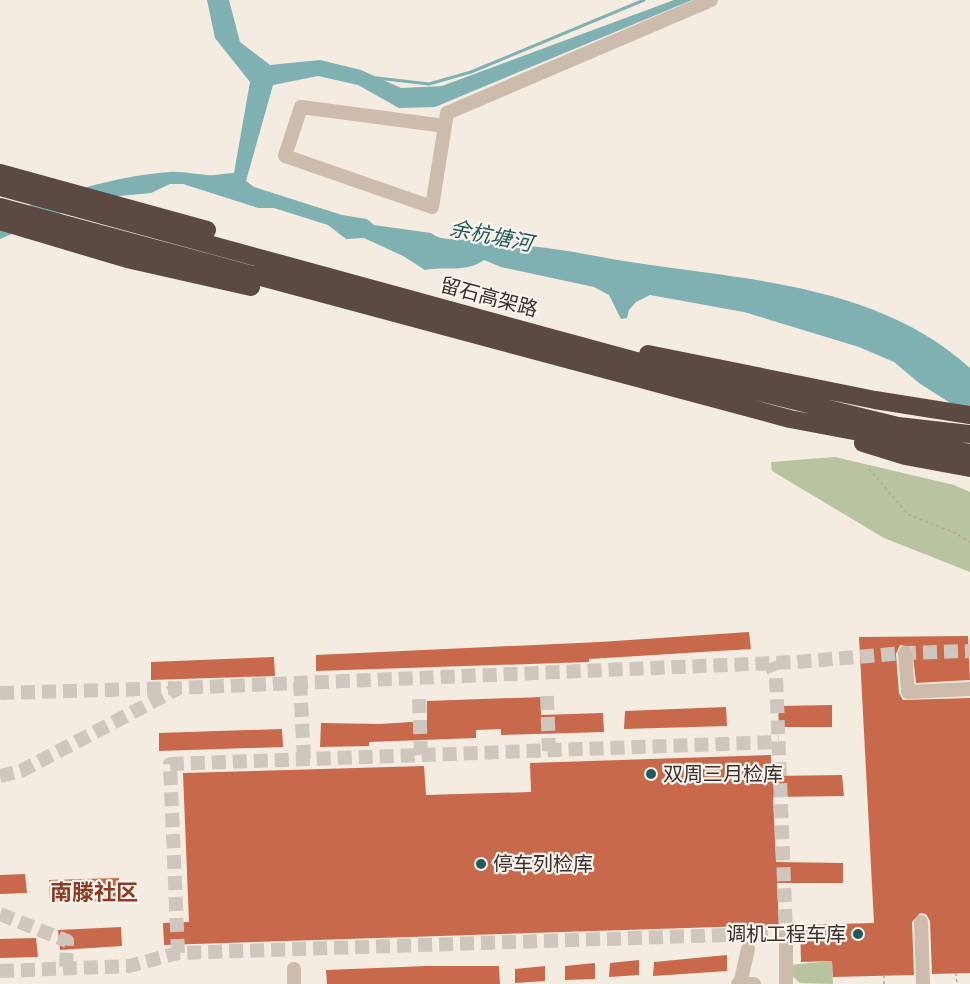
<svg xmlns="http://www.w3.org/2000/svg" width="970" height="984" viewBox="0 0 970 984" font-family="'Golos Text','Noto Sans SC',sans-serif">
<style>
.green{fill:#b8c4a0}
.water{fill:#7fb0b2}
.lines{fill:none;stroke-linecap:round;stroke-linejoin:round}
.stream{stroke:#7fb0b2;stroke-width:3}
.building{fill:#c8694b}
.minor-tunnel{stroke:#cfc6bd;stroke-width:14;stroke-dasharray:14 7;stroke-linecap:butt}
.path{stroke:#b9a596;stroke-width:1.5;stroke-dasharray:3 3;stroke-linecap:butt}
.minor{stroke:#cdbbac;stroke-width:14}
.highway{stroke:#5c4a42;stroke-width:18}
.minor-bridge{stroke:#cdbbac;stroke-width:14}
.poi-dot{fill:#1f5a5e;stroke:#fbf5ee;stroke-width:2}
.labels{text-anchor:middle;stroke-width:4.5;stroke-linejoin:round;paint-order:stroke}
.street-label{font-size:20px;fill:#3b302b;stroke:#fbf5ee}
.poi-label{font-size:20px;fill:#3b302b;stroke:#fbf5ee;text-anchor:start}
.water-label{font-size:21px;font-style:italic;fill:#1f5a5e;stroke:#fbf5ee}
.quarter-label{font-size:22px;font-weight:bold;fill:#8c3b22;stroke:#fbf5ee}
</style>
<rect width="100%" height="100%" fill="#f4ebe1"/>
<path class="green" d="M835,457L954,485L970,492V572L884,538L772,471L771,462Z
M832,961L833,984L800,983L789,973V965Z"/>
<path class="water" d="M207,0H229L240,42L270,65L320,60L361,70L401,88L442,86L674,0H692L435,107L399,108L358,85L318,76L273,85L246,181L254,187L342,215L367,219L374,225L431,233C442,244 477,236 493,244C541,244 590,256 637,263C751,280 880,286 970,368V421L955,406L919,383L894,362L859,347L744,312L650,295L636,302L629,310L627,318L621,319L609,295L594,287L501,267L484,260C466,273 446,266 425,270L403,256L364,238L346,239L328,225L274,208H258L183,184H170L151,193L98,198L0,239V217C56,195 109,177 169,172C185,171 201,176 216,175C222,174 227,173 234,173L250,82L215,38Z"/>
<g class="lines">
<path class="stream" d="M377,78L429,84L471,72L644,0"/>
</g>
<path class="building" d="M749,632L751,649L589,659V662L316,671V655L600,642Z
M968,636L970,680L916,683L912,647L900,645L896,654L899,693L903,700L970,698V973L932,974L930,921L926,914L920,913L912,922L914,975L833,977L832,961L801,962L800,925L874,923L859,637Z
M274,657L275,676L151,680V662Z
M541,697V715L603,713L604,732L501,735V729L476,730V738L369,742V746L320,747L321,723L380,724L427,721V701Z
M832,705V727H779L778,706Z
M726,707L727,726L624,729L625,711Z
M282,729L283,747L159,751V733Z
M771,755L772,776L842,775L844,796L773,797L776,862L843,863V883H777L779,925L164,945L163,923L189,922L183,773L424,766L426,795L531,792L530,763Z
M25,874L27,893L0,894V875Z
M119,878L120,901L50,902L49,880Z
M121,927L122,946L60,950L58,930Z
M36,938L38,957L0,958V939Z
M727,955V971L653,976L654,962Z
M639,960V975L609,977L610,963Z
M595,963V979L565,980V966Z
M427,966H499L500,984H327L326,970Z
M545,966V981L515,983V969Z"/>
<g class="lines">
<path class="minor-tunnel" d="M300,682L304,760
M0,693L175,688
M547,696L549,751
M419,699L421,756
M0,776L21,771L179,688L797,662L905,653L970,651
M0,914L67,941L66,968
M178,953L170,764L779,742
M0,971L129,966L178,953L786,933L776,677L770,663"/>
<path class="path" d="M869,469L909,515L953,532L970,542
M956,973L957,984
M884,975V984"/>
<path class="minor" d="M445,126L301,107L285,156L432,207L447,113L711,0
M905,653L908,692L970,689
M921,922L923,984
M294,969V984
M738,984H754
M786,984V933"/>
<path class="highway" d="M0,173L207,230
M0,187L669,370L898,426L970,434
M0,207L790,419L970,453
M0,221L127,259L251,287
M648,354L875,400L970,415
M863,443L905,456L970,468"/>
<path class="minor-bridge" d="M740,984L748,949"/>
</g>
<g class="poi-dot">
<circle cx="651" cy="774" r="6"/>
<circle cx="481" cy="864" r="6"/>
<circle cx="858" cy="934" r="6"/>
</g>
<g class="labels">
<g class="street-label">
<text transform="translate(489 297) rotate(15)" y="7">留石高架路</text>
</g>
<g class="poi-label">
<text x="663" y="781">双周三月检库</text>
<text x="493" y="871">停车列检库</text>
<text x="846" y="941" text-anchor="end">调机工程车库</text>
</g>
<g class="water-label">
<text transform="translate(491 236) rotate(11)" y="7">余杭塘河</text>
</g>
<g class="quarter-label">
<text x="94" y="900">南滕社区</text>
</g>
</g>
</svg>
